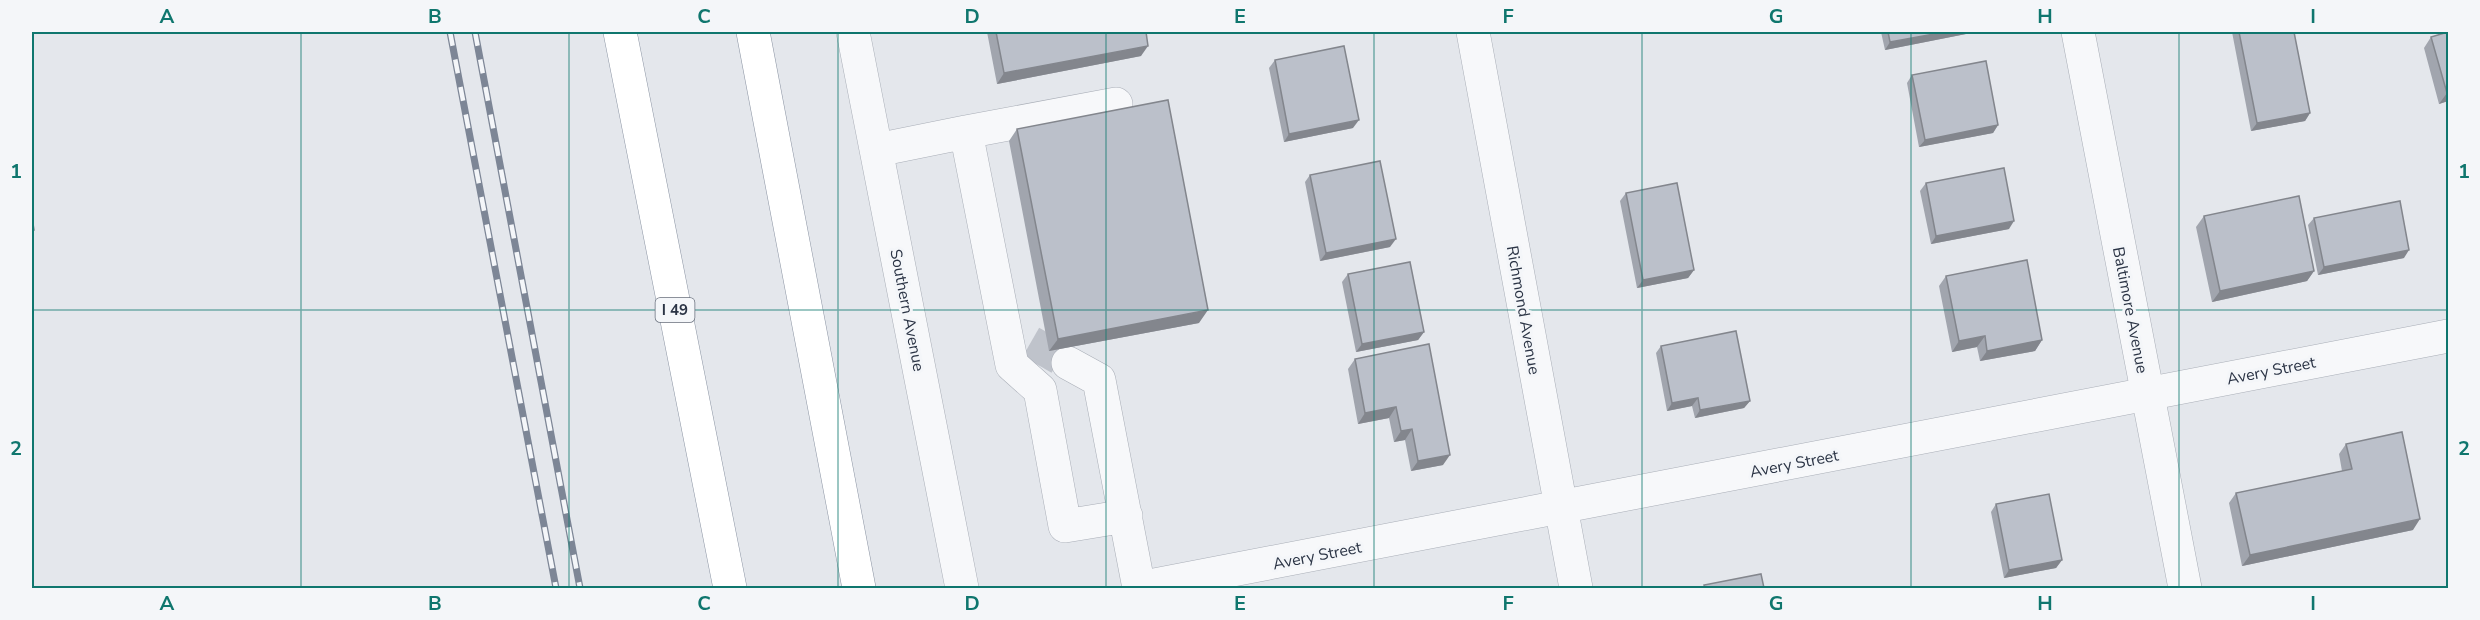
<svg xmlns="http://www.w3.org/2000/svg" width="2480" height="620" viewBox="0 0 2480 620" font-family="'Nunito Sans',sans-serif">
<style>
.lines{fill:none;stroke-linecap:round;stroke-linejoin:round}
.minor-tunnel{stroke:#bfc3cb;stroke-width:33;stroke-dasharray:33 16;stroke-linecap:butt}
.minor-casing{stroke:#a9aeb7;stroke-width:34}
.highway-casing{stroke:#8b94a3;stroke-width:34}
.minor{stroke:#f7f8fa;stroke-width:33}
.highway{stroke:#fff;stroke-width:33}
.rail-casing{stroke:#7d8696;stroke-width:7}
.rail{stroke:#f4f6f9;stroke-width:4.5;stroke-dasharray:14;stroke-linecap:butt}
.wall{fill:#a1a5ae}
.shaded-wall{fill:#83868d}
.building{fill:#bbc0ca;stroke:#83868d;stroke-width:1.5}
.grid{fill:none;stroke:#0f766e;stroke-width:1.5;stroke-opacity:0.55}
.labels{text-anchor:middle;stroke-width:6;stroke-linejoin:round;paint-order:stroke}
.shield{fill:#f4f6f9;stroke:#676e7b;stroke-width:1.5}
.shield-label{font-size:15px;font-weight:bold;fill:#2b3445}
.street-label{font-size:16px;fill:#2b3445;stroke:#f4f6f9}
.neatline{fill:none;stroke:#0f766e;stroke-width:2}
.grid-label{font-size:20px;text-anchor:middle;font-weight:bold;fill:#0f766e}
</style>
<rect width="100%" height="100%" fill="#e4e7ec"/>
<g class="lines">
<path class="minor-tunnel" d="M1031,342L1068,363"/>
<defs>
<path id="minor" d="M853,32L962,588
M1473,32L1576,588
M2078,32L2185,588
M966,132L1116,104
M877,150L966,132L1012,365L1040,390L1065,526L1126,516
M1068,363L1099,380L1139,588
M1139,588L2448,336"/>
<path id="highway" d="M620,32L730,588
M753,32L859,588"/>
</defs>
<use href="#minor" class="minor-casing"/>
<use href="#highway" class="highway-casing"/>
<use href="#minor" class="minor"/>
<use href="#highway" class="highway"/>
<defs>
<path id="rail" d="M450,32L556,588
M475,32L580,588"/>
</defs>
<use href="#rail" class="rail-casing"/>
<use href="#rail" class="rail"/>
</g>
<path class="wall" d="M987,32H1146L1141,56L997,84Z
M1881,32H1972L1971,33L1885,50Z
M2232,32H2294L2310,113L2305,121L2251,131Z
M2448,32V101L2439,104L2424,48L2431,37Z
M1275,60L1353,128L1284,142L1269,68Z
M1912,75L1998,125L1993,133L1919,147L1907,83Z
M1017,129L1199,323L1049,351L1009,141Z
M1310,175L1390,247L1320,261L1305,182Z
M1926,183L2009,229L1931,244L1920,191Z
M1626,193L1694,270L1688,278L1637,288L1620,201Z
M2204,216L2314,271L2307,281L2212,302L2196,227Z
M2314,218L2404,258L2318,275L2308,225Z
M1348,274L1424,332L1418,340L1356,352L1342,282Z
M1946,276L2042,340L2035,351L1980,361L1977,347L1952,352L1939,286Z
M1429,344L1443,465L1411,471L1405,440L1394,442L1389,418L1358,424L1348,369L1355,359Z
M1661,346L1750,401L1744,408L1695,418L1692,406L1667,411L1656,353Z
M2346,444L2413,530L2242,566L2229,503L2236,493L2342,471L2339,454Z
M1996,504L2062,560L2056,568L2004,578L1991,512Z"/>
<path class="shaded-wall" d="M1945,32H1972L1971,33L1885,50L1890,42Z
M1148,46L1141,56L997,84L1004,73Z
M2447,93H2448V101L2439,104Z
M2310,113L2305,121L2251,131L2257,123Z
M1359,120L1353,128L1284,142L1289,134Z
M1998,125L1993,133L1919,147L1925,140Z
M2014,221L2009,229L1931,244L1936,236Z
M1396,239L1390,247L1320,261L1326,253Z
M2409,250L2404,258L2318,275L2324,267Z
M1694,270L1688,278L1637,288L1643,280Z
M2314,271L2307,281L2212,302L2220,291Z
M1208,310L1199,323L1049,351L1058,339Z
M1424,332L1418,340L1356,352L1362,344Z
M1985,336L1977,347L1952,352L1959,341Z
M2042,340L2035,351L1980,361L1987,351Z
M1698,398L1692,406L1667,411L1672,403Z
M1750,401L1744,408L1695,418L1700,410Z
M1396,407L1389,418L1358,424L1365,413Z
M1412,429L1405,440L1394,442L1401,431Z
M1450,455L1443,465L1411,471L1418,461Z
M2420,519L2413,530L2242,566L2250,555Z
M2062,560L2056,568L2004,578L2009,570Z"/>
<path class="building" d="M996,32H1146L1148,46L1004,73Z
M1888,32H1945L1890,42Z
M2239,32H2294L2310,113L2257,123Z
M2448,32V93H2447L2431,37Z
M1344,46L1359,120L1289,134L1275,60Z
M1986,61L1998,125L1925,140L1912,75Z
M1168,100L1208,310L1058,339L1017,129Z
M1380,161L1396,239L1326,253L1310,175Z
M2004,168L2014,221L1936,236L1926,183Z
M1677,183L1694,270L1643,280L1626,193Z
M2299,196L2314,271L2220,291L2204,216Z
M2400,201L2409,250L2324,267L2314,218Z
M32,217L34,230H32Z
M2027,260L2042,340L1987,351L1985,336L1959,341L1946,276Z
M1410,262L1424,332L1362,344L1348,274Z
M1736,331L1750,401L1700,410L1698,398L1672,403L1661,346Z
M1429,344L1450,455L1418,461L1412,429L1401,431L1396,407L1365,413L1355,359Z
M2402,432L2420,519L2250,555L2236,493L2352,469L2346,444Z
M2049,494L2062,560L2009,570L1996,504Z
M1761,574L1764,588H1705L1704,585Z"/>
<path class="grid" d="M301,32V588M569,32V588M838,32V588M1106,32V588M1374,32V588M1642,32V588M1911,32V588M2179,32V588M32,310H2448"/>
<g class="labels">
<rect class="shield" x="655.5" y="298" width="39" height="24" rx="4.5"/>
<g class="shield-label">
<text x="675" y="315">I 49</text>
</g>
<g class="street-label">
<text transform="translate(908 310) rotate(79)" y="6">Southern Avenue</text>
<text transform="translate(1524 310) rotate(80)" y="6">Richmond Avenue</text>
<text transform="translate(2131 310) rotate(79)" y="6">Baltimore Avenue</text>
<text transform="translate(2271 370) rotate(-11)" y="6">Avery Street</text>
<text transform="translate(1794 463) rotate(-11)" y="6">Avery Street</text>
<text transform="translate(1317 555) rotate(-11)" y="6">Avery Street</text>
</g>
</g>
<rect width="2480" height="620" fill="none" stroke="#f4f6f9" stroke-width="66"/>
<rect x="33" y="33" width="2414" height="554" class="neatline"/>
<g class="grid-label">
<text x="167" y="23">A</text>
<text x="435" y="23">B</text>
<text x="704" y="23">C</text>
<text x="972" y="23">D</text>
<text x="1240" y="23">E</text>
<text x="1508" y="23">F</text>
<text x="1776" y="23">G</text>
<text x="2045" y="23">H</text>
<text x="2313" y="23">I</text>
<text x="16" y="178">1</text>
<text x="2464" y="178">1</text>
<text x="16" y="455">2</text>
<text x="2464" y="455">2</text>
<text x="167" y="610">A</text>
<text x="435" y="610">B</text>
<text x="704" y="610">C</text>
<text x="972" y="610">D</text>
<text x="1240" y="610">E</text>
<text x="1508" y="610">F</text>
<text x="1776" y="610">G</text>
<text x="2045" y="610">H</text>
<text x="2313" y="610">I</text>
</g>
</svg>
